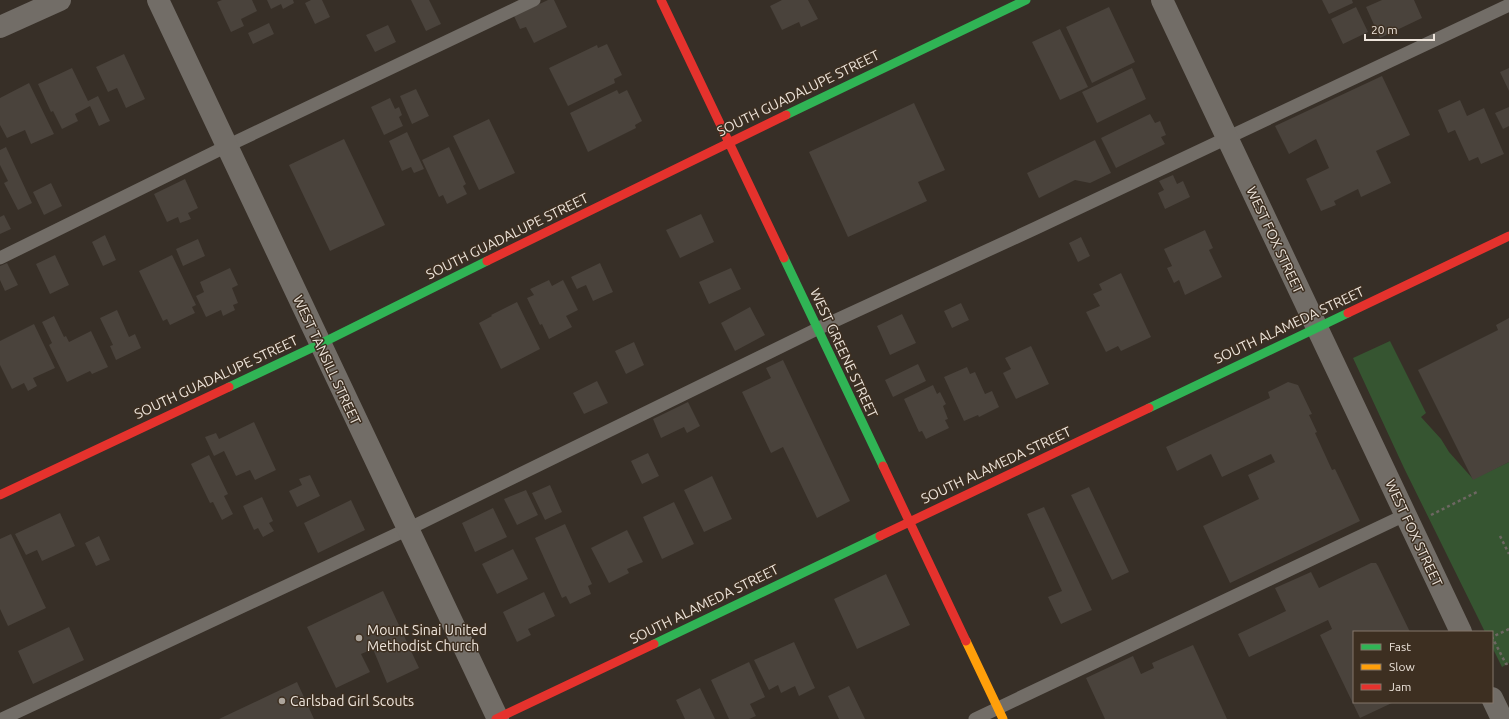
<svg xmlns="http://www.w3.org/2000/svg" width="1509" height="719" viewBox="0 0 1509 719" font-family="Ubuntu,sans-serif">
<style>
.green{fill:#365531}
.building{fill:#4a433c}
.lines{fill:none;stroke-linecap:round;stroke-linejoin:round}
.path{stroke:#6d6762;stroke-width:2.5;stroke-dasharray:3 3;stroke-linecap:butt}
.lane{stroke:#726d67;stroke-width:13}
.street{stroke:#726d67;stroke-width:22}
.fast{stroke:#30b455;stroke-width:9}
.slow{stroke:#ff9f0a;stroke-width:9}
.jam{stroke:#e5322d;stroke-width:9}
.poi-dot{fill:#ada59c;stroke:#3d2f21;stroke-width:1.5}
.labels{text-anchor:middle;stroke-width:3;stroke-linejoin:round;paint-order:stroke}
.street-label{font-size:14px;fill:#ede4db;stroke:#3d2f21}
.poi-label{font-size:14px;fill:#ede4db;stroke:#3d2f21;text-anchor:start}
</style>
<rect width="100%" height="100%" fill="#372f27"/>
<path class="green" d="M1390,341L1426,413L1421,417L1441,439L1449,452L1473,479L1509,462V663L1502,667L1492,647V632H1485L1404,468L1353,358Z"/>
<path class="building" d="M222,0H252L257,11L241,19L244,26L231,32L217,2Z
M267,0H293L294,3L283,9L281,4L271,9Z
M311,0H322L330,17L315,24L305,3Z
M411,0H429L441,24L426,31Z
M548,0H554L567,27L534,43L526,27L520,29L514,16Z
M782,0H808L818,19L801,27L799,22L782,30L770,6Z
M1322,0H1352L1353,3L1329,14Z
M1382,0H1414L1422,18L1380,38L1366,7Z
M1109,7L1135,62L1092,83L1066,27Z
M1356,7L1368,32L1343,44L1331,19Z
M269,23L274,34L253,44L248,33Z
M388,25L396,42L375,52L366,35Z
M1060,29L1088,87L1060,100L1032,42Z
M607,44L622,75L614,79L615,83L568,106L549,68L597,45L598,48Z
M124,54L145,99L126,108L117,88L108,92L96,67Z
M72,68L88,101L98,96L110,121L99,126L90,106L75,114L78,121L62,129L53,111L51,112L38,84Z
M1132,68L1146,99L1097,123L1082,92Z
M1509,68V91L1500,72Z
M1382,76L1410,135L1376,151L1391,183L1361,197L1358,189L1334,201L1336,205L1321,211L1306,179L1329,168L1316,139L1289,154L1275,126Z
M29,83L54,134L31,144L25,130L7,138L0,125V98Z
M416,89L429,116L412,124L400,96Z
M617,90L619,94L627,90L642,121L635,125L636,128L588,152L570,113Z
M390,98L395,109L399,107L402,115L399,117L403,126L384,135L371,107Z
M1460,100L1467,116L1484,108L1504,154L1481,164L1478,157L1469,161L1455,130L1448,133L1438,110Z
M914,103L945,170L918,182L927,201L848,237L809,152Z
M1509,107V126L1503,129L1495,113Z
M1150,114L1155,123L1160,121L1166,135L1161,137L1165,144L1116,168L1101,138Z
M489,119L515,173L479,190L453,136Z
M407,132L424,169L414,173L411,167L402,171L389,141Z
M344,139L385,225L330,251L289,165Z
M1095,140L1111,173L1090,183L1075,180L1039,198L1027,173Z
M6,147L32,203L18,210L4,183L8,181L0,165V150Z
M449,147L466,184L463,186L467,194L447,204L443,195L439,197L422,160Z
M1173,175L1177,184L1183,181L1190,197L1165,209L1158,193L1164,190L1159,181Z
M185,179L198,208L188,213L191,219L180,223L178,217L167,222L154,194Z
M51,183L62,206L44,215L33,192Z
M701,214L714,242L680,258L666,230Z
M4,215L11,229L0,234V217Z
M1205,230L1213,248L1209,250L1222,277L1185,295L1179,280L1174,283L1167,268L1172,266L1164,249Z
M105,235L116,260L103,266L92,242Z
M1081,237L1090,256L1078,262L1069,243Z
M198,239L205,256L183,266L176,249Z
M55,255L69,285L50,294L36,264Z
M172,255L196,305L192,307L195,313L170,325L167,319L163,321L139,271Z
M7,263L18,285L5,291L0,280V266Z
M600,263L613,292L593,301L586,285L577,289L571,277Z
M230,268L238,285L232,288L238,303L233,305L235,310L223,316L221,310L206,317L196,296L204,292L200,282Z
M731,268L741,289L709,304L699,282Z
M1121,273L1151,337L1121,351L1118,346L1106,352L1086,312L1100,306L1093,294L1102,290L1099,284Z
M549,280L552,286L563,280L578,310L566,316L572,327L549,339L542,324L540,325L527,298L534,295L530,289Z
M517,302L540,349L501,369L479,323L492,316L491,315Z
M961,303L969,320L952,328L944,311Z
M750,307L765,335L735,351L721,323Z
M117,310L129,337L135,334L141,348L116,360L110,346L113,345L100,318Z
M902,314L916,343L890,355L877,326Z
M54,316L64,337L66,336L69,342L91,331L108,367L92,374L90,371L67,382L49,345L52,343L42,322Z
M1509,318V462L1473,480L1418,370L1498,330L1496,325Z
M34,324L55,368L33,378L37,386L28,391L24,383L12,389L0,365V341Z
M634,342L644,365L626,374L615,351Z
M1031,346L1049,384L1016,399L1003,373L1011,369L1005,358Z
M783,360L850,501L817,518L783,447L771,453L742,392L771,378L766,368Z
M918,364L926,381L893,397L885,380Z
M967,367L970,374L975,372L985,394L992,391L999,407L979,417L978,415L964,421L944,377Z
M597,381L608,403L584,414L573,393Z
M1288,382L1298,385L1312,414L1309,415L1317,432L1315,433L1332,470L1335,469L1360,521L1230,583L1203,526L1259,499L1248,475L1275,462L1271,454L1222,477L1211,454L1177,471L1166,447L1270,398L1268,392Z
M933,385L937,394L940,392L946,404L943,406L948,419L945,420L949,428L926,439L922,431L919,432L904,399Z
M688,402L700,426L687,433L684,427L661,438L653,419Z
M254,422L276,470L255,480L250,470L236,476L224,451L214,456L205,437L216,433L219,439Z
M648,453L659,476L642,484L631,461Z
M209,455L228,494L224,496L233,514L222,520L213,502L210,503L191,464Z
M310,475L320,496L297,507L289,491L302,485L299,479Z
M712,476L732,519L704,532L684,490Z
M550,485L562,512L545,520L532,493Z
M1089,487L1129,572L1112,580L1071,495Z
M526,490L538,515L517,525L504,499Z
M262,497L273,521L269,523L274,531L263,537L258,528L254,530L243,506Z
M351,500L365,530L318,553L304,523Z
M674,502L694,544L662,559L643,517Z
M1044,507L1092,610L1061,624L1048,597L1062,591L1027,514Z
M493,508L507,537L475,552L462,523Z
M60,513L75,546L42,561L37,550L26,555L15,534Z
M565,524L592,584L588,586L591,594L570,604L566,596L562,598L535,538Z
M627,530L643,562L627,569L629,573L609,583L591,548Z
M11,534L46,608L8,626L0,609V539Z
M99,536L110,560L96,566L85,543Z
M513,549L528,579L497,594L482,564Z
M1371,563H1376L1378,566L1410,632H1354V702H1394L1360,718L1320,635L1332,629L1328,620L1249,657L1238,634L1286,611L1275,588L1311,572L1319,588Z
M886,574L910,625L857,649L834,599Z
M383,591L419,668L387,683L373,649L361,654L370,672L336,688L307,627Z
M544,592L555,616L528,629L531,635L517,642L503,612Z
M69,627L84,660L33,684L18,651Z
M794,642L815,688L799,696L795,686L781,693L778,685L769,690L754,660Z
M1193,645L1227,719H1105L1086,678L1133,656L1141,674L1154,668L1152,663Z
M749,662L765,697L750,704L756,716L749,719H729L711,680Z
M297,682L314,719H219Z
M849,686L865,719H839L828,696Z
M700,688L715,719H685L676,700Z"/>
<g class="lines">
<path class="path" d="M1431,515L1477,492
M1500,536L1509,554
M1509,629L1492,637L1506,664L1509,663"/>
<path class="lane" d="M0,258L227,146L534,0
M2,719L408,529L817,329L1036,228L1509,5
M975,719L1405,515"/>
<path class="street" d="M158,0L498,719
M1162,0L1461,632
M0,27L60,0
M1492,698L1502,719"/>
<path class="fast" d="M786,115L1026,0
M784,258L883,466
M229,387L320,344L487,261
M1149,408L1348,313
M654,644L880,536"/>
<path class="slow" d="M966,641L1003,719"/>
<path class="jam" d="M661,0L784,258
M487,261L786,115
M1348,313L1509,236
M883,466L966,641
M0,495L229,387
M880,536L1149,408
M496,719L654,644"/>
</g>
<g class="poi-dot">
<circle cx="359" cy="638" r="4"/>
<circle cx="282" cy="701" r="4"/>
</g>
<g class="labels">
<g class="street-label">
<text transform="translate(798 93) rotate(-26)" y="5">SOUTH GUADALUPE STREET</text>
<text transform="translate(507 236) rotate(-26)" y="5">SOUTH GUADALUPE STREET</text>
<text transform="translate(1275 240) rotate(65)" y="5">WEST FOX STREET</text>
<text transform="translate(1289 325) rotate(-25)" y="5">SOUTH ALAMEDA STREET</text>
<text transform="translate(844 353) rotate(65)" y="5">WEST GREENE STREET</text>
<text transform="translate(327 360) rotate(65)" y="5">WEST TANSILL STREET</text>
<text transform="translate(216 377) rotate(-25)" y="5">SOUTH GUADALUPE STREET</text>
<text transform="translate(996 465) rotate(-25)" y="5">SOUTH ALAMEDA STREET</text>
<text transform="translate(1414 533) rotate(65)" y="5">WEST FOX STREET</text>
<text transform="translate(704 604) rotate(-26)" y="5">SOUTH ALAMEDA STREET</text>
</g>
<g class="poi-label">
<text x="367" y="635">Mount Sinai United<tspan x="367" dy="16">Methodist Church</tspan></text>
<text x="290" y="706">Carlsbad Girl Scouts</text>
</g>
</g>
<rect x="1353" y="631" width="140" height="72" fill="#3d2f21" stroke="#83776b"/>
<rect x="1361" y="644" width="20" height="6" fill="#30b455" stroke="#83776b"/>
<text x="1389" y="651" font-size="12" fill="#ede4db">Fast</text>
<rect x="1361" y="664" width="20" height="6" fill="#ff9f0a" stroke="#83776b"/>
<text x="1389" y="671" font-size="12" fill="#ede4db">Slow</text>
<rect x="1361" y="684" width="20" height="6" fill="#e5322d" stroke="#83776b"/>
<text x="1389" y="691" font-size="12" fill="#ede4db">Jam</text>
<path d="M1365 34v6h69v-6" fill="none" stroke="#ede4db" stroke-width="2"/>
<text x="1371" y="34" font-size="12" fill="#ede4db" stroke="#3d2f21" stroke-width="3" paint-order="stroke">20 m</text>
</svg>
